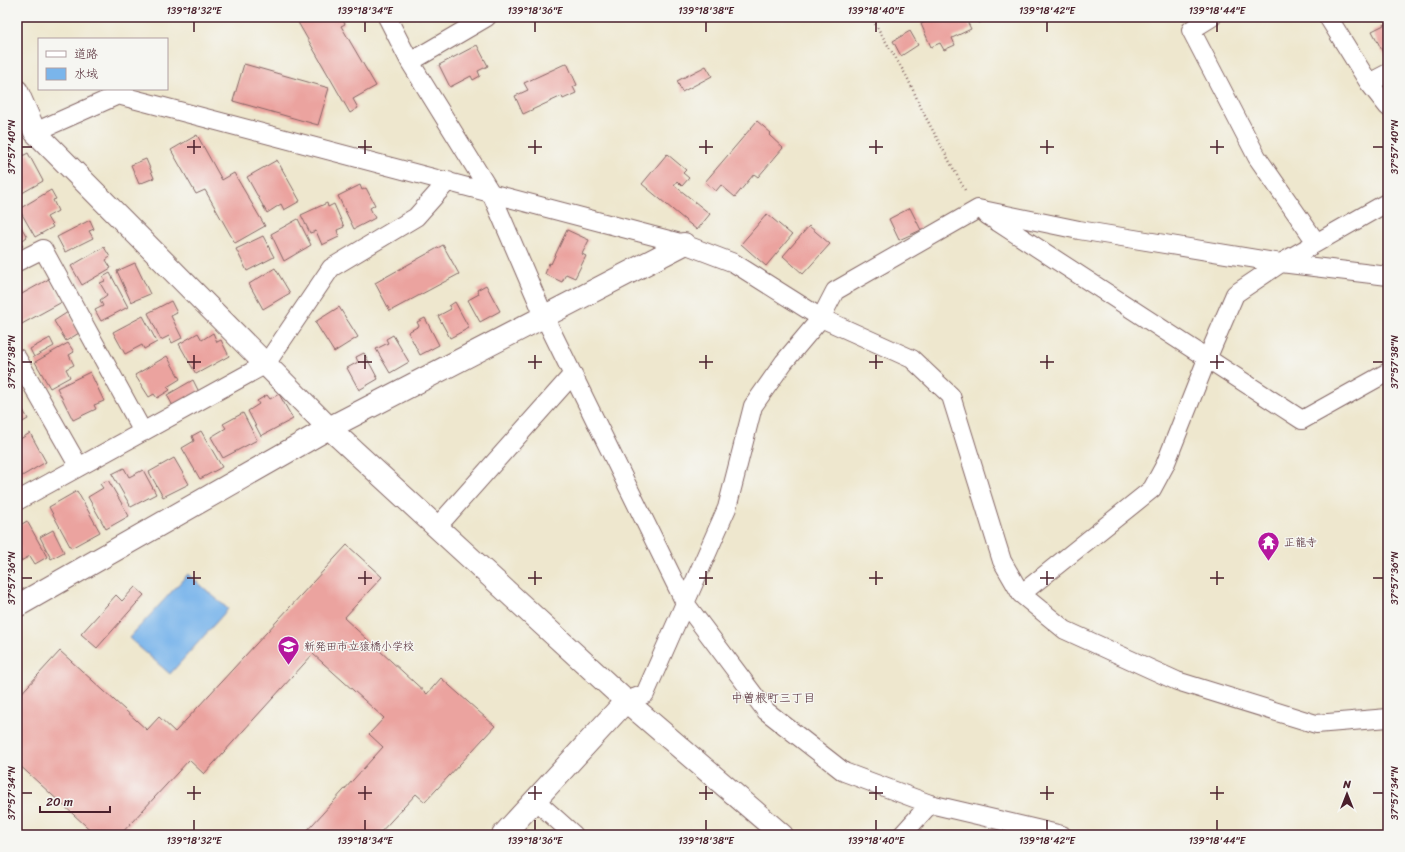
<svg xmlns="http://www.w3.org/2000/svg" width="1405" height="852" viewBox="0 0 1405 852" font-family="Sriracha,'Klee One',sans-serif">
<style>
.water{fill:#7ab5eb;stroke:#626a8b}
.building{fill:#eba39f}
.lines{fill:none;stroke-linecap:round;stroke-linejoin:round}
.street-casing{stroke:#836564;stroke-width:20}
.secondary-casing{stroke:#836564;stroke-width:24}
.path{stroke:#836564;stroke-width:2.5;stroke-dasharray:1 3;stroke-linecap:butt}
.street{stroke:#fff;stroke-width:18}
.secondary{stroke:#fff;stroke-width:22}
.ticks{fill:none;stroke:#4a1f2b;stroke-width:1.5}
.labels{text-anchor:middle;stroke-width:3;stroke-linejoin:round;paint-order:stroke}
.poi-label{font-size:11px;fill:#4a1f2b;stroke:#f6f6f2;text-anchor:start}
.neighbourhood-label{font-size:12px;fill:#4a1f2b;stroke:#f6f6f2}
.neatline{fill:none;stroke:#4a1f2b;stroke-width:1.5}
.ticks-label{font-size:10px;text-anchor:middle;fill:#4a1f2b}
</style>
<rect width="100%" height="100%" fill="#f6f6f2"/>
<filter id="ink" filterUnits="userSpaceOnUse"><feTurbulence type="fractalNoise" baseFrequency=".025" numOctaves="2"/><feDisplacementMap in="SourceGraphic" scale="8" xChannelSelector="R" yChannelSelector="G"/><feConvolveMatrix kernelMatrix="1 2 1 2 8 2 1 2 1" color-interpolation-filters="sRGB"/></filter>
<filter id="wash" filterUnits="userSpaceOnUse"><feTurbulence type="fractalNoise" baseFrequency=".012" numOctaves="4" result="noise"/><feDisplacementMap in="SourceGraphic" scale="16" xChannelSelector="R" yChannelSelector="G"/><feGaussianBlur stdDeviation="0.9" result="paint"/><feColorMatrix in="noise" values="0 0 0 0 0 0 0 0 0 0 0 0 0 0 0 0 0 1.4 0 .05"/><feComposite in="paint" operator="in"/></filter>
<g filter="url(#wash)">
<rect width="100%" height="100%" fill="#eee7ce"/>
<path class="water" d="M188,574L228,609L170,674L129,638Z"/>
<g id="blocks">
<path class="building" d="M295,17H341L345,24L341,26L376,86L353,99L358,108L350,113Z
M935,17H992L979,23L976,18L967,21L971,29L952,38L955,45L944,50L940,43L931,47L921,24Z
M1388,23V57L1386,58L1372,31Z
M910,31L918,45L901,56L893,41Z
M477,45L488,66L478,71L480,76L473,80L471,76L450,87L439,65Z
M567,63L577,85L573,87L576,93L563,99L562,96L523,114L515,96L528,90L524,83Z
M244,64L329,88L318,125L233,101Z
M706,66L712,76L682,92L677,81Z
M757,121L771,133L769,135L783,148L758,177L754,174L735,197L721,185L716,191L705,182Z
M197,135L222,180L234,173L265,226L235,243L205,190L196,194L171,150Z
M28,153L43,181L17,196V159Z
M667,154L686,170L683,173L689,178L682,186L677,181L674,185L710,214L697,230L642,184Z
M146,159L154,178L139,184L131,165Z
M277,160L300,201L284,210L281,204L267,213L247,177Z
M360,185L362,190L366,188L375,205L370,208L375,218L354,229L338,196Z
M51,190L56,199L53,200L58,211L47,217L53,227L35,237L19,209Z
M327,203L328,207L334,204L344,227L337,230L339,237L322,245L316,231L310,233L301,215Z
M910,208L921,230L899,240L889,219Z
M767,214L792,235L766,266L741,244Z
M298,219L311,245L284,261L271,234Z
M17,220L27,237L20,242L23,246L17,249Z
M90,220L94,229L89,231L93,238L65,252L57,237Z
M809,226L830,244L803,274L783,256Z
M567,230L589,240L582,254L586,256L575,278L566,274L562,282L545,274L549,263L551,264Z
M263,236L274,257L247,271L236,249Z
M443,245L459,274L390,311L375,283Z
M104,247L110,257L106,260L111,268L82,285L71,266Z
M135,263L150,294L131,302L117,271Z
M275,268L290,293L263,309L249,284Z
M110,273L128,307L101,321L95,310L103,306L100,300L107,295L100,283L105,281L103,277Z
M49,279L62,302L20,325L17,319V289L20,295Z
M486,285L500,311L480,322L468,300L479,294L477,290Z
M171,301L177,313L171,316L182,338L172,343L169,336L161,340L148,313Z
M455,302L469,328L450,338L438,316L451,309L449,306Z
M339,307L358,337L334,352L315,322Z
M68,312L79,333L66,341L54,321Z
M143,316L157,342L144,349L142,345L125,354L113,332Z
M425,318L439,345L420,355L408,332L419,326L417,322Z
M198,333L202,340L213,333L217,342L221,340L229,356L196,374L179,344Z
M393,335L409,362L390,373L376,349L388,343L386,339Z
M50,338L54,346L34,357L30,349Z
M68,343L74,352L69,355L74,365L66,369L70,377L50,388L35,362Z
M364,353L378,379L359,390L347,368L358,362L356,357Z
M167,356L180,379L167,387L170,390L157,398L154,394L149,397L135,375Z
M90,372L104,401L94,405L96,409L73,420L57,388Z
M193,380L199,392L173,406L167,395Z
M279,394L293,419L261,436L248,411L259,404L257,401L267,395L270,399Z
M17,399L28,419L17,425Z
M243,413L257,440L223,458L211,437L226,428L223,424Z
M201,431L222,467L200,479L182,448L194,441L192,436Z
M30,433L46,462L17,479V441Z
M174,458L189,484L163,497L149,472Z
M124,468L129,477L143,470L156,494L131,507L112,474Z
M108,480L129,516L106,529L88,497L103,488L100,484Z
M77,491L100,532L71,548L49,507Z
M27,521L47,557L35,564L30,556L17,563V527Z
M53,530L64,552L51,559L40,537Z
M347,545L382,577L344,618L427,694L441,678L495,726L425,802L416,794L378,835H303L383,747L369,734L384,718L313,654L204,774L189,760L120,835H96L17,763V698L60,651L147,730L159,717L175,732Z
M135,587L144,595L97,648L81,634L116,595L122,601Z"/>
</g>
</g>
<g filter="url(#ink)">
<use href="#blocks" fill-opacity="0" stroke="#836564" stroke-width="1"/>
<g class="lines">
<defs>
<path id="street" d="M387,17L410,62L491,193L544,316L685,603L766,711L844,772L930,804L1062,835
M1212,17L1191,30L1257,157L1316,242
M1328,17L1369,83L1388,107
M410,62L487,17
M1369,83L1388,73
M35,132L118,95L684,244L734,263L821,318L912,359L951,396L1002,561L1021,594L1065,630L1177,681L1316,724L1388,718
M987,215L1302,420L1388,372
M17,262L43,249L143,432
M17,358L79,467
M17,501L266,364L331,268L416,217L448,181
M437,527L573,374
M1021,594L1152,489L1165,465L1207,359L1235,294L1281,263L1388,202
M626,701L645,694L727,508L753,406L784,362L821,318L835,291L978,209L1079,230L1281,263L1388,276
M535,800L574,835
M902,835L930,804"/>
<path id="secondary" d="M17,91L35,132L329,428L626,701L782,835
M17,606L329,428L684,244
M503,835L626,701"/>
</defs>
<use href="#street" class="street-casing"/>
<use href="#secondary" class="secondary-casing"/>
<path class="path" d="M871,17L907,77L924,114L966,192"/>
<use href="#street" class="street"/>
<use href="#secondary" class="secondary"/>
</g>
</g>
<path class="ticks" d="M194,22V32M365,22V32M535,22V32M706,22V32M876,22V32M1047,22V32M1217,22V32M194,140V154M365,140V154M535,140V154M706,140V154M876,140V154M1047,140V154M1217,140V154M22,147H32M187,147H201M358,147H372M528,147H542M699,147H713M869,147H883M1040,147H1054M1210,147H1224M1373,147H1383M194,355V369M365,355V369M535,355V369M706,355V369M876,355V369M1047,355V369M1217,355V369M22,362H32M187,362H201M358,362H372M528,362H542M699,362H713M869,362H883M1040,362H1054M1210,362H1224M1373,362H1383M194,571V585M365,571V585M535,571V585M706,571V585M876,571V585M1047,571V585M1217,571V585M22,578H32M187,578H201M358,578H372M528,578H542M699,578H713M869,578H883M1040,578H1054M1210,578H1224M1373,578H1383M194,786V800M365,786V800M535,786V800M706,786V800M876,786V800M1047,786V800M1217,786V800M22,793H32M187,793H201M358,793H372M528,793H542M699,793H713M869,793H883M1040,793H1054M1210,793H1224M1373,793H1383M194,820V830M365,820V830M535,820V830M706,820V830M876,820V830M1047,820V830M1217,820V830"/>
<defs>
<symbol id="temple-pin" viewBox="-11 -11 22 30"><path d="M0 17L-7.5 6A9.5 9.5 0 1 1 7.5 6Z" fill="#b5179e" stroke="#f6f6f2"/><path d="M0-6L5-2H3V0L6.5 2.5H4V6H1.5V3h-3V6H-4V2.5H-6.5L-3 0V-2H-5Z" fill="#fff"/></symbol>
<symbol id="school-pin" viewBox="-11 -11 22 30"><path d="M0 17L-7.5 6A9.5 9.5 0 1 1 7.5 6Z" fill="#b5179e" stroke="#f6f6f2"/><path d="M0-5L7-2L0 1L-7-2ZM-4 1L0 2.5L4 1V4Q0 6-4 4Z" fill="#fff"/></symbol>
</defs>
<g fill-rule="evenodd">
<use href="#temple-pin" x="1256" y="530" width="25" height="34"/>
<use href="#school-pin" x="276" y="634" width="25" height="34"/>
</g>
<g class="labels">
<g class="poi-label">
<text x="1284" y="546">正龍寺</text>
<text x="304" y="650">新発田市立猿橋小学校</text>
</g>
<g class="neighbourhood-label">
<text x="773" y="702">中曽根町三丁目</text>
</g>
</g>
<rect width="1405" height="852" fill="none" stroke="#f6f6f2" stroke-width="44"/>
<rect x="38" y="38" width="130" height="52" fill="#f6f6f2" stroke="#b1a0a2"/>
<rect x="46" y="51" width="20" height="6" fill="#ffffff" stroke="#b1a0a2"/>
<text x="74" y="58" font-size="12" fill="#4a1f2b">道路</text>
<rect x="46" y="68" width="20" height="12" fill="#7ab5eb" stroke="#b1a0a2"/>
<text x="74" y="78" font-size="12" fill="#4a1f2b">水域</text>
<g transform="translate(1347 794)" stroke="#f6f6f2" stroke-width="3" paint-order="stroke">
<path d="M0-3L7 15L0 10L-7 15Z" fill="#4a1f2b"/>
<text y="-6" font-size="11" font-weight="bold" text-anchor="middle" fill="#4a1f2b">N</text>
</g>
<path d="M40 806v6h70v-6" fill="none" stroke="#4a1f2b" stroke-width="2"/>
<text x="46" y="806" font-size="12" fill="#4a1f2b" stroke="#f6f6f2" stroke-width="3" paint-order="stroke">20 m</text>
<rect x="22" y="22" width="1361" height="808" class="neatline"/>
<g class="ticks-label">
<text x="194" y="14">139°18'32"E</text>
<text x="365" y="14">139°18'34"E</text>
<text x="535" y="14">139°18'36"E</text>
<text x="706" y="14">139°18'38"E</text>
<text x="876" y="14">139°18'40"E</text>
<text x="1047" y="14">139°18'42"E</text>
<text x="1217" y="14">139°18'44"E</text>
<text transform="translate(11 147) rotate(-90)" y="4">37°57'40"N</text>
<text transform="translate(1394 147) rotate(-90)" y="4">37°57'40"N</text>
<text transform="translate(11 362) rotate(-90)" y="4">37°57'38"N</text>
<text transform="translate(1394 362) rotate(-90)" y="4">37°57'38"N</text>
<text transform="translate(11 578) rotate(-90)" y="4">37°57'36"N</text>
<text transform="translate(1394 578) rotate(-90)" y="4">37°57'36"N</text>
<text transform="translate(11 793) rotate(-90)" y="4">37°57'34"N</text>
<text transform="translate(1394 793) rotate(-90)" y="4">37°57'34"N</text>
<text x="194" y="844">139°18'32"E</text>
<text x="365" y="844">139°18'34"E</text>
<text x="535" y="844">139°18'36"E</text>
<text x="706" y="844">139°18'38"E</text>
<text x="876" y="844">139°18'40"E</text>
<text x="1047" y="844">139°18'42"E</text>
<text x="1217" y="844">139°18'44"E</text>
</g>
</svg>
